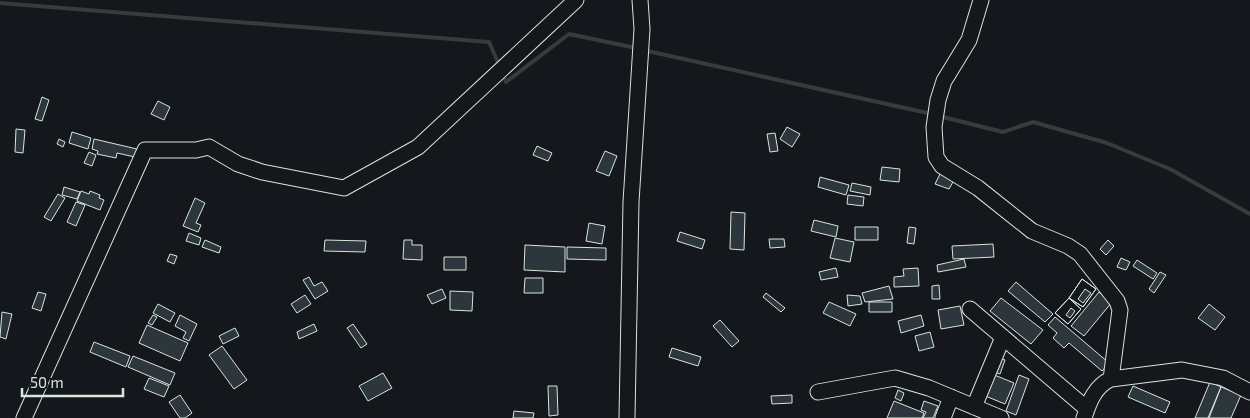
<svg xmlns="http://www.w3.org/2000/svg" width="1250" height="418" viewBox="0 0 1250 418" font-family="'Exo 2',sans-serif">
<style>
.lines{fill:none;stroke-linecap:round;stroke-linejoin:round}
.stream{stroke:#363b3e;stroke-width:4}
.building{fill:#2c363c;stroke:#d8e6dc;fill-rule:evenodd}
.minor-casing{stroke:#d8e6dc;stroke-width:17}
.minor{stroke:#14181c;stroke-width:15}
</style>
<rect width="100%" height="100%" fill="#14181c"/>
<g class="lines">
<path class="stream" d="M0,3L489,42L500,67
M643,50L932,114
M502,73L506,82L569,34L636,48
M939,116L1003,132L1033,122L1107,143L1170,169L1250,214"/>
</g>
<path class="building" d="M42,97L49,100L42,121L35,119Z
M158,101L170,107L164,120L151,114Z
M787,127L800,134L792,147L780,139Z
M16,129L25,130L23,153L15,152Z
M72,132L91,138L88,149L69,143Z
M775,133L778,151L770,152L767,134Z
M59,139L65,142L63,147L57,144Z
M94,139L137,149L135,157L117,153L116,158L97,154L98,151L92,149Z
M537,146L552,153L548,161L533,155Z
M605,151L617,156L609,176L596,171Z
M89,152L96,155L92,166L84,163Z
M882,167L900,169L899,182L880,180Z
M940,174L954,180L949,189L935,184Z
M820,177L849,185L846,195L818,187Z
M852,183L871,187L870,195L850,191Z
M64,187L80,192L77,199L62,195Z
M81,191L89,194L90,191L100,195L99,198L104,200L100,210L77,201Z
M58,194L65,198L51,221L44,217Z
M848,195L864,197L863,206L847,204Z
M195,198L205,203L196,223L201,225L198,232L183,226Z
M76,202L85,205L76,226L67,222Z
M731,212L745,213L744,250L730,249Z
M814,220L838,226L836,237L811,231Z
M589,223L605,226L602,244L586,241Z
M855,227H878V240H855Z
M909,227L916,228L914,244L907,243Z
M680,232L705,240L702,249L677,241Z
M189,233L201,238L199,245L186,241Z
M835,238L854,242L850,262L830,258Z
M769,239H784L785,247L770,248Z
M205,240L221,247L219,253L202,247Z
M325,240L366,241L365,252L324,251Z
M404,240H412V245H422V260L403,259Z
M1108,240L1114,246L1106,255L1100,249Z
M993,244L994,257L953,259L952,246Z
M525,245L565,247V272L524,270Z
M567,247L606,248V260L567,259Z
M170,254L177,256L174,264L167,261Z
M444,257H466V270H444Z
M1121,258L1130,262L1126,270L1117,267Z
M964,259L966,267L938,272L937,265Z
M1137,260L1157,273L1153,279L1133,266Z
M836,268L838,277L821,280L819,272Z
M918,268L919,286L894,287V277L904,276L903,269Z
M1160,272L1166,275L1154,293L1149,289Z
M309,277L314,286L322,282L328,291L315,299L303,280Z
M525,278H543V293H524Z
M1082,279L1096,289L1083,307L1069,298ZM1085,289L1091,293L1083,303L1078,299Z
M1082,279L1096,289L1083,307L1069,298Z
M1016,282L1053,314L1045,322L1008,291Z
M939,285L940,299H932V286Z
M889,286L893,299L865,302L862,293Z
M442,289L446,298L432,304L427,295Z
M450,291L473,292L472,311L450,310Z
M38,292L46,294L41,311L32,308Z
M1099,292L1112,302L1084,336L1071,326Z
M766,293L785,308L781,312L763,297Z
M305,295L311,304L297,313L291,304Z
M847,295L860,296L862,304L848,306Z
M1001,298L1043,330L1031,344L990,311Z
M1069,298L1081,309L1068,324L1055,313ZM1071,308L1075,311L1070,318L1066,315Z
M1069,298L1081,309L1068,324L1055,313Z
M829,302L856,314L850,326L823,313Z
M869,302H892V312H869Z
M158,304L175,313L170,322L153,313Z
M1209,304L1225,317L1215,330L1198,318Z
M960,306L964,325L941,329L938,310Z
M2,312L12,314L6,339L0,337Z
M153,315L157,317L152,325L148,323Z
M180,315L197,324L189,341L183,338L186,332L175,326Z
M921,315L924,326L901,333L898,321Z
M1055,317L1109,363L1102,371L1069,343L1064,348L1053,338L1057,333L1048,325Z
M720,320L739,341L732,347L713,326Z
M314,324L317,331L299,339L297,332Z
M353,324L367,344L361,348L347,328Z
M147,325L188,343L180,361L139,343Z
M235,328L239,336L223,344L219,336Z
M930,332L934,347L919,351L915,336Z
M94,342L130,356L126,367L90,352Z
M222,346L247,380L234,389L209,355Z
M672,348L701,357L698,366L669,357Z
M133,356L175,373L170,385L128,367Z
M998,357L1005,360L1000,374L992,371Z
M383,373L392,388L368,401L359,386Z
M992,374L1014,383L1005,404L983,395Z
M1019,375L1029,379L1016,415L1006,411Z
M149,378L169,386L164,397L144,389Z
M1210,382L1221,387L1208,418H1195Z
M548,386H557L558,415L549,416Z
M1133,386L1170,402L1165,413L1128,397Z
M1221,387L1241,395L1231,418H1209Z
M898,390L904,393L901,401L895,398Z
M180,395L192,413L185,418H180L169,402Z
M792,395V403L772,404L771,396Z
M894,401L924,413L922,418H887Z
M924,401L938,406L933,418H923L926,412L921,410Z
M514,411L534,413L533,418H513Z"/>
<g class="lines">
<defs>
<path id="minor" d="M981,0L969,40L944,81L938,100L934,127L936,157L942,166L978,188L1032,231L1068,246L1080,254L1117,301L1120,310L1111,379
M970,309L1087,409
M818,392L895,378L929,388L1001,418
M974,407L1003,337
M24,418L145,150H196L209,147L238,164L262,172L344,188L418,147L576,0
M627,418L631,202L642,29L640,0
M943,418L951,397
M1084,418C1089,402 1095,386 1111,379L1182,370L1223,378L1250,392"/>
</defs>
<use href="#minor" class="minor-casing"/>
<use href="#minor" class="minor"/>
</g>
<path d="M22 388v8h101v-8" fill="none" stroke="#d8e6dc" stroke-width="2.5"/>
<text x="30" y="388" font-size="15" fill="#d8e6dc" stroke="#14181c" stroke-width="4" paint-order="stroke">50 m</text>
</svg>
